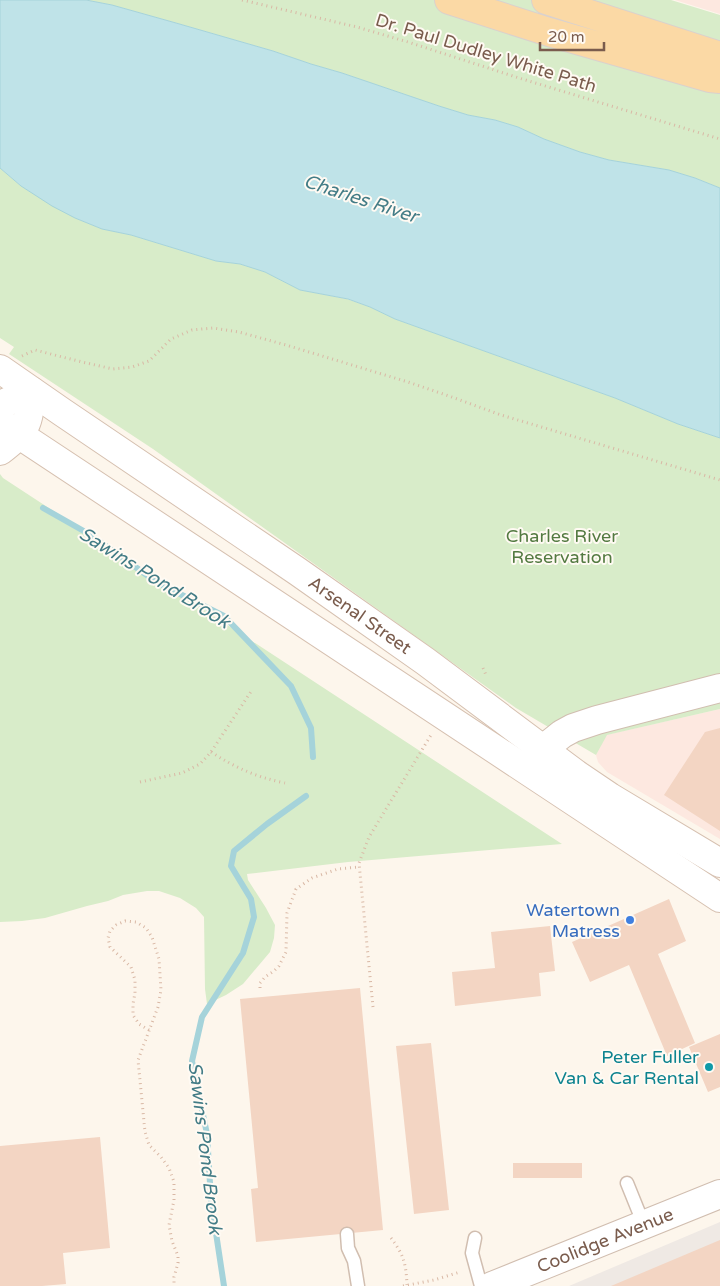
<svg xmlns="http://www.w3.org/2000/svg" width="720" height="1286" viewBox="0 0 720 1286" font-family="'Varela Round',sans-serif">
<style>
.commercial{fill:#fde8e0}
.industrial{fill:#efe9e4}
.green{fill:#d8ecc9}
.water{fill:#bfe3e8;stroke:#a5d3da}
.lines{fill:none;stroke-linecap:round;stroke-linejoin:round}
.stream{stroke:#a5d3da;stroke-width:6}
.building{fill:#f3d5c3}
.service-casing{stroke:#d1beb0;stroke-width:15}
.tertiary-casing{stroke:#d1beb0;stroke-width:30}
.secondary-casing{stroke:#d6c0b0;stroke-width:30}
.primary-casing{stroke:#dad1cd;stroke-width:30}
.path{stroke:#d9b8a5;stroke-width:3;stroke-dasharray:1 4;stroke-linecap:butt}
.service{stroke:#fff;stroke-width:12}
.tertiary{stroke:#fff;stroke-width:28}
.secondary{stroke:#fff;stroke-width:28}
.primary{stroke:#fbd9a5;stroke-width:28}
.shop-dot{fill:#3f7fe0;stroke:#fffaf3;stroke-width:2}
.culture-dot{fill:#0f9aa8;stroke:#fffaf3;stroke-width:2}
.labels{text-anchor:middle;stroke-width:4;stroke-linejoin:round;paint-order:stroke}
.street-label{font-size:18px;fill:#7a5c4d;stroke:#fffaf3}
.park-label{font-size:18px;fill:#537a41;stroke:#fffaf3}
.shop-label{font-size:18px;fill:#366cbe;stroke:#fffaf3;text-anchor:end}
.culture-label{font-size:18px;fill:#0d838f;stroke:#fffaf3;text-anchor:end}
.water-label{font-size:19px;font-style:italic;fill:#437c86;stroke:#fffaf3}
</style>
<rect width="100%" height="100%" fill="#fdf6ec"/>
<path class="commercial" d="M675,0H720V14Z
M720,709V839L607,772L598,762L596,755L606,735Z"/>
<path class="industrial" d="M720,1222V1286H569Z"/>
<path class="green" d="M86,0H671L720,15V188L695,178L669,170L609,160L580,152L544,139L518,127L495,120L468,115L439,106L342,73L311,64L273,51L176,23L112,5Z
M0,168L21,186L75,218L102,229L131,235L216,261L240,264L265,272L300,290L347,299L370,307L395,319L615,398L678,424L720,438V709L607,735L596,755L516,708L153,449L9,354L14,347L0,338Z
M0,474L3,478L562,844L348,862L247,874L248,880L266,908L275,925L274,938L270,952L243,984L226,995L207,1004L205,989L204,917L196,908L180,898L159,891H147L123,895L108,901L87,906L45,918L22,921L0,922Z"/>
<path class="water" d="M0,0H86L112,5L176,23L273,51L311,64L342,73L439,106L468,115L495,120L518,127L544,139L580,152L609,160L669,170L695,178L720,188V438L678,424L615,398L395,319L370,307L348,299L300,290L265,272L240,264L216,261L131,235L102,229L75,218L52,206L21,186L0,168Z"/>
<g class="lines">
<path class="stream" d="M43,508L89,534L158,583L224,616L291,686L311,728L313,757
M224,1286L211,1200L207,1134L192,1061L202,1017L243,953L254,917L251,899L231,866L234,851L267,824L306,796"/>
</g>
<path class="building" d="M720,728V831L664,795L705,732Z
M669,899L686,941L658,954L695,1043L667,1056L629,965L590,982L572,942Z
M550,926L555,971L539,973L541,996L455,1006L452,972L495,968L491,932Z
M360,988L383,1230L256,1242L251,1189L258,1188L240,999Z
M720,1034V1087L708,1092L689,1047Z
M431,1043L449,1210L414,1214L396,1046Z
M100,1137L110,1248L63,1253L66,1284L42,1286H0V1146Z
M513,1163H582V1178H513Z
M720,1240V1286H611Z"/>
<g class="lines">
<defs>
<path id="service" d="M627,1183L644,1225
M347,1234L348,1248L354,1261L358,1286
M475,1238L472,1253L481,1286"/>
<g id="tertiary">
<path d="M528,768L542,750L562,734L573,728L597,720L720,688"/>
<path id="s1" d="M492,1286L720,1194"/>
</g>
<g id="secondary">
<path id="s2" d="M0,369L62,412L297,571L425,661L576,774L610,797L720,863"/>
<path d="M0,405L31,391"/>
<path d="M0,422L720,898"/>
<path d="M0,451C27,430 29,425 31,391"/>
</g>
<path id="primary" d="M449,0L549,32L710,78L720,79
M546,0L720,56"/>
</defs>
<use href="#service" class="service-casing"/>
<use href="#tertiary" class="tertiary-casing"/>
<use href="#secondary" class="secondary-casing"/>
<use href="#primary" class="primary-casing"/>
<path class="path" d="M242,0L357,27L408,42L519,78L720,139
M22,356L35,350L82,362L113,369L132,367L149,361L171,339L192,330L213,328L239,332L286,345L408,382L449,396L501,415L720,480
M483,668L486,675
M211,752C236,768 256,777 285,783
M140,782L182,773L200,764L211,752L252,690
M260,988V983L265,977L274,971L279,966L286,952L287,913L296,889L312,878L338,869L359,867
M373,1007L359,863L369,837L431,735
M149,1030L139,1024L133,1015V1004L135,993V980L131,967L110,947L108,938L110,931L116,925L125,921L136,922L146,928L152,937L159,959L161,990L158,1007L138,1060L145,1132L149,1145L161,1157L169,1168L174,1182V1200L169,1225L172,1241L178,1256V1263L174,1277V1286
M391,1238C404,1255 406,1264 407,1285
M403,1286L434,1280L460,1272"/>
<use href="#service" class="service"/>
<use href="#tertiary" class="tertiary"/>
<use href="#secondary" class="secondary"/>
<use href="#primary" class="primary"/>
</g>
<circle class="shop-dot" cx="630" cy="920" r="5"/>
<circle class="culture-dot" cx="709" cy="1067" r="5"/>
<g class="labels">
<g class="street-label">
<text transform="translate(486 53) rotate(17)" y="6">Dr. Paul Dudley White Path</text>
<text dy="6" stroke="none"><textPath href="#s2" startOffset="436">Arsenal Street</textPath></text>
<text dy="6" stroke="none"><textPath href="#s1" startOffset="122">Coolidge Avenue</textPath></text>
</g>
<g class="park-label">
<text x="562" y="542">Charles River<tspan x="562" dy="21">Reservation</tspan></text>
</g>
<g class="shop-label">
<text x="620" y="916">Watertown<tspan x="620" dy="21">Matress</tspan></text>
</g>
<g class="culture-label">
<text x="699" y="1063">Peter Fuller<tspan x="699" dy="21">Van &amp; Car Rental</tspan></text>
</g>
<g class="water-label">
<text transform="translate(361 198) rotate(18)" y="7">Charles River</text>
<text transform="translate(155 577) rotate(32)" y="7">Sawins Pond Brook</text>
<text transform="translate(206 1148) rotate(83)" y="7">Sawins Pond Brook</text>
</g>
</g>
<path d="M540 42v8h64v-8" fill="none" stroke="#7a5c4d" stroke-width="2.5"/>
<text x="548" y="42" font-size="15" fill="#7a5c4d" stroke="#fffaf3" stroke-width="4" paint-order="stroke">20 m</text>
</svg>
